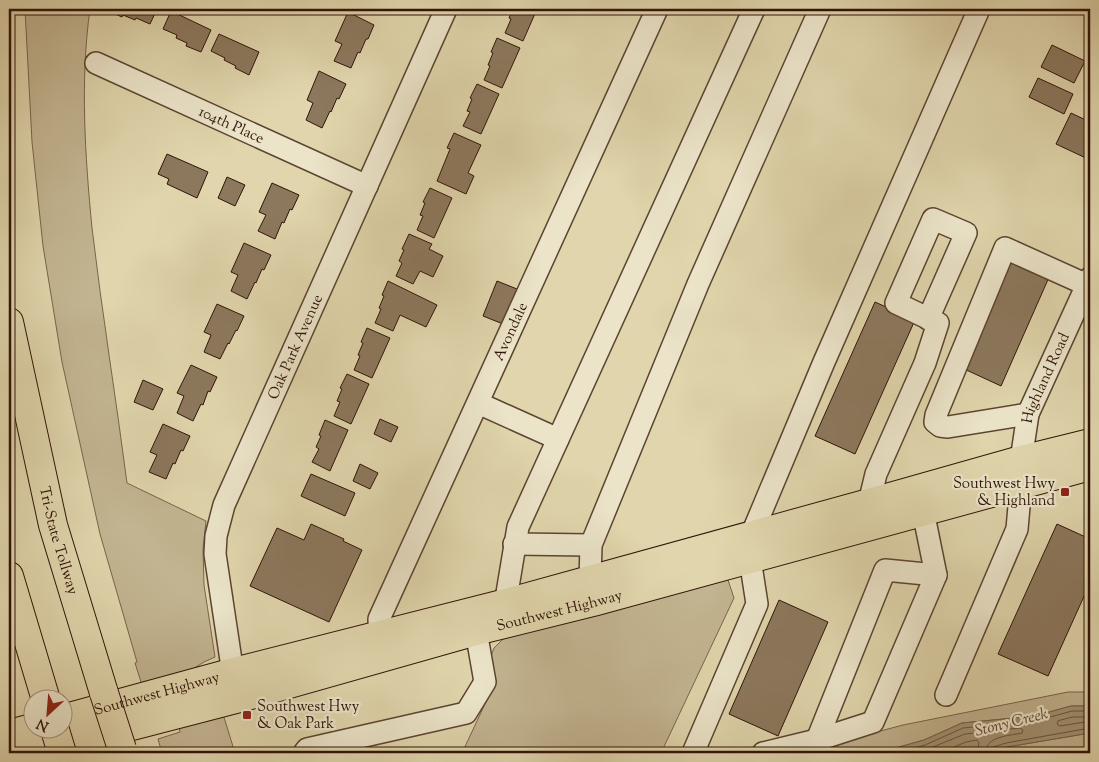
<svg xmlns="http://www.w3.org/2000/svg" width="1099" height="762" viewBox="0 0 1099 762" font-family="'Sorts Mill Goudy',serif">
<style>
.green{fill:#c2b490;stroke:#79644c}
.water{fill:#a49374;stroke:#766049}
.lines{fill:none;stroke-linecap:round;stroke-linejoin:round}
.shore{stroke:#6a543e;stroke-width:1}
.building{fill:#8c785d;stroke:#301408}
.minor-casing{stroke:#5c4431;stroke-width:24}
.major-casing{stroke:#301408;stroke-width:30}
.highway-casing{stroke:#301408;stroke-width:30}
.minor{stroke:#ebe4c9;stroke-width:21}
.major{stroke:#e0d5ac;stroke-width:28}
.highway{stroke:#e0d5ac;stroke-width:28}
.highway-bridge-casing{stroke:#301408;stroke-width:30;stroke-linecap:butt}
.highway-bridge{stroke:#e0d5ac;stroke-width:28}
.poi-dot{fill:#8f2418;stroke:#ebe4c9;stroke-width:2}
.labels{text-anchor:middle;stroke-width:4.5;stroke-linejoin:round;paint-order:stroke}
.street-label{font-size:15px;fill:#301408;stroke:#ebe4c9}
.poi-label{font-size:15px;fill:#301408;stroke:#ebe4c9;text-anchor:end}
.water-label{font-size:16px;font-style:italic;fill:#5e4733;stroke:#ebe4c9}
</style>
<rect width="100%" height="100%" fill="#e0d5ac"/>
<filter id="stains"><feTurbulence type="fractalNoise" baseFrequency=".004" numOctaves="4"/><feColorMatrix values="0 0 0 0 .2 0 0 0 0 .09 0 0 0 0 .02 0 0 0 .5 -.17"/></filter>
<radialGradient id="worn" r=".72"><stop offset=".6" stop-color="#630" stop-opacity="0"/><stop offset="1" stop-color="#630" stop-opacity=".3"/></radialGradient>
<path class="green" d="M25,9H90C80,81 85,155 92,228C102,313 116,398 127,483L206,521L203,549L204,585L215,657L204,662L188,672L142,685L135,663L137,662L100,534L62,362L43,246L32,142Z
M727,577L734,598L661,753H462L492,689L491,656L494,648L503,639Z
M1068,692H1090V706H1071L1035,716L962,723L924,740L878,753H798L903,725Z
M223,714L235,753H162L158,739L180,732L179,726Z
M1090,733V753H989L1007,747Z"/>
<path class="water" d="M1071,706H1090V733L1007,747L989,753H878L924,740L962,723L1035,716Z"/>
<g class="lines">
<path class="shore" d="M1073,717H1085L1087,720L1085,722L1060,726L1057,724L1058,721Z
M896,753L925,745L963,728L1036,721L1072,711H1090
M918,753L965,734L1020,728L1023,730L1022,733C1008,736 986,736 985,753
M940,753L966,742L977,740L979,743L977,753
M991,753L993,747L1006,743L1090,728"/>
</g>
<path class="building" d="M109,9H157L150,24L136,18L135,20L123,15L122,17L108,11Z
M513,9H537L523,41L505,33L511,19L509,18Z
M171,11L211,30L201,52L186,46L187,43L176,38L177,35L163,29Z
M348,12L374,25L368,39H366L360,53L358,52L351,68L334,61L342,44L335,41Z
M219,34L259,52L249,75L235,68L236,66L224,60L225,58L211,51Z
M497,38L520,48L502,88L484,80L490,66L488,65L493,53L491,52Z
M1052,45L1085,61L1074,83L1041,67Z
M319,71L346,84L339,99L337,98L331,112L330,111L322,128L306,120L313,103L307,100Z
M1038,78L1073,94L1064,114L1029,97Z
M477,84L499,94L481,134L463,126L470,112L467,111L472,99L470,98Z
M1071,113L1090,122V155L1088,159L1056,144Z
M454,133L481,145L468,173L474,176L466,194L437,181L450,149L447,148Z
M167,154L208,172L197,198L167,184L169,179L158,174Z
M227,177L245,185L235,206L218,198Z
M272,183L299,195L292,210L290,209L284,223L282,222L275,239L258,231L266,215L259,212Z
M430,188L452,198L434,238L417,230L423,216L420,215L425,203L423,202Z
M409,234L432,244L429,249L443,256L433,277L420,271L413,284L396,276L402,263L399,261L404,250L402,249Z
M244,243L271,255L264,270L262,269L256,283L255,282L247,299L231,291L238,275L231,272Z
M1009,257L1050,275L1001,386L960,367Z
M388,281L437,305L426,327L400,315L393,331L375,323L381,309L379,308L384,296L382,295Z
M497,281L517,289L503,324L483,316Z
M875,302L915,320L855,454L815,436Z
M217,304L244,316L237,331L236,330L229,344L228,343L220,359L204,352L211,335L204,332Z
M367,328L390,338L372,378L354,370L360,356L358,355L363,343L361,342Z
M191,365L217,377L210,392L208,391L203,405L201,404L193,421L177,413L184,396L177,393Z
M347,374L369,384L351,424L334,416L340,402L337,401L342,389L340,388Z
M143,380L163,389L153,410L134,402Z
M380,419L398,427L391,442L374,434Z
M325,420L348,430L330,471L312,462L319,449L316,447L321,436L319,435Z
M163,424L190,436L183,451L181,450L175,464L173,463L166,479L149,472L157,455L150,452Z
M360,464L378,473L370,489L353,481Z
M311,474L355,493L345,516L301,496Z
M311,524L344,539L343,541L362,550L329,622L250,586L277,528L304,540Z
M1057,524L1090,539V583L1048,676L998,654Z
M779,600L828,622L778,736L729,714Z"/>
<g class="lines">
<defs>
<g id="minor">
<path id="s1" d="M96,63L367,186"/>
<path d="M478,403L558,439"/>
<path d="M1028,414L948,427L940,426L935,422L936,415L1005,248L1087,285"/>
<path d="M869,503L876,474L925,363L938,323L896,303L933,219L966,233L928,319"/>
<path d="M514,544L591,545"/>
<path d="M592,594L590,580L591,545L698,284L820,9"/>
<path d="M503,617L518,527L754,9"/>
<path id="s2" d="M380,651L379,619L657,9"/>
<path id="s3" d="M235,687L215,554L216,536L224,505L446,9"/>
<path id="s4" d="M946,695L1017,529L1021,484V460L1028,414L1090,278"/>
<path d="M817,740L885,570L936,575"/>
<path d="M304,753L307,749L466,713L485,682L476,631"/>
<path d="M693,753L757,604L750,559L751,536L824,362L979,9"/>
<path d="M763,753L817,740L873,722L936,575L923,511"/>
</g>
<g id="major">
<path id="s5" d="M62,719L234,672L506,603L869,503L1021,460L1090,443"/>
<path d="M9,734L32,728"/>
<path id="s6" d="M28,753L236,699L476,631L593,602L1090,466"/>
</g>
<g id="highway">
<path id="s7" d="M9,322L53,525L104,693"/>
<path d="M9,576L46,700"/>
</g>
</defs>
<use href="#minor" class="minor-casing"/>
<use href="#major" class="major-casing"/>
<use href="#highway" class="highway-casing"/>
<use href="#minor" class="minor"/>
<use href="#major" class="major"/>
<use href="#highway" class="highway"/>
<defs>
<path id="highway-bridge" d="M104,693L122,749
M55,730L62,753"/>
</defs>
<use href="#highway-bridge" class="highway-bridge-casing"/>
<use href="#highway-bridge" class="highway-bridge"/>
</g>
<g class="poi-dot">
<rect x="1060" y="487" width="10" height="10" rx="2.5"/>
<rect x="242" y="710" width="10" height="10" rx="2.5"/>
</g>
<g class="labels">
<g class="street-label">
<text dy="5" stroke="none"><textPath href="#s1" startOffset="149">104th Place</textPath></text>
<text dy="5" stroke="none"><textPath href="#s2" startOffset="348">Avondale</textPath></text>
<text dy="5" stroke="none"><textPath href="#s3" startOffset="358">Oak Park Avenue</textPath></text>
<text dy="5" stroke="none"><textPath href="#s4" startOffset="336">Highland Road</textPath></text>
<text dy="5" stroke="none"><textPath href="#s7" startOffset="224">Tri-State Tollway</textPath></text>
<text dy="5" stroke="none"><textPath href="#s6" startOffset="550">Southwest Highway</textPath></text>
<text dy="5" stroke="none"><textPath href="#s5" startOffset="98">Southwest Highway</textPath></text>
</g>
<g class="poi-label">
<text x="1055" y="488">Southwest Hwy<tspan x="1055" dy="17">&amp; Highland</tspan></text>
<text x="257" y="711" text-anchor="start">Southwest Hwy<tspan x="257" dy="17">&amp; Oak Park</tspan></text>
</g>
<g class="water-label">
<text transform="translate(1011 721) rotate(-14)" y="6">Stony Creek</text>
</g>
</g>
<rect width="1099" height="762" fill="none" stroke="#e0d5ac" stroke-width="30"/>
<rect x="10" y="10" width="1079" height="742" fill="none" stroke="#301408" stroke-width="2.5"/>
<rect x="15" y="15" width="1069" height="732" fill="none" stroke="#301408"/>
<g transform="translate(48 714) rotate(206)"><circle r="24" fill="#ebe4c9" stroke="#a0917c"/>
<path d="M0-4L9 19L0 12L-9 19Z" fill="#8f2418"/>
<text y="-8" font-size="14" font-weight="bold" text-anchor="middle" fill="#301408">N</text>
</g>
<rect width="100%" height="100%" filter="url(#stains)"/>
<rect width="100%" height="100%" fill="url(#worn)"/>
</svg>
